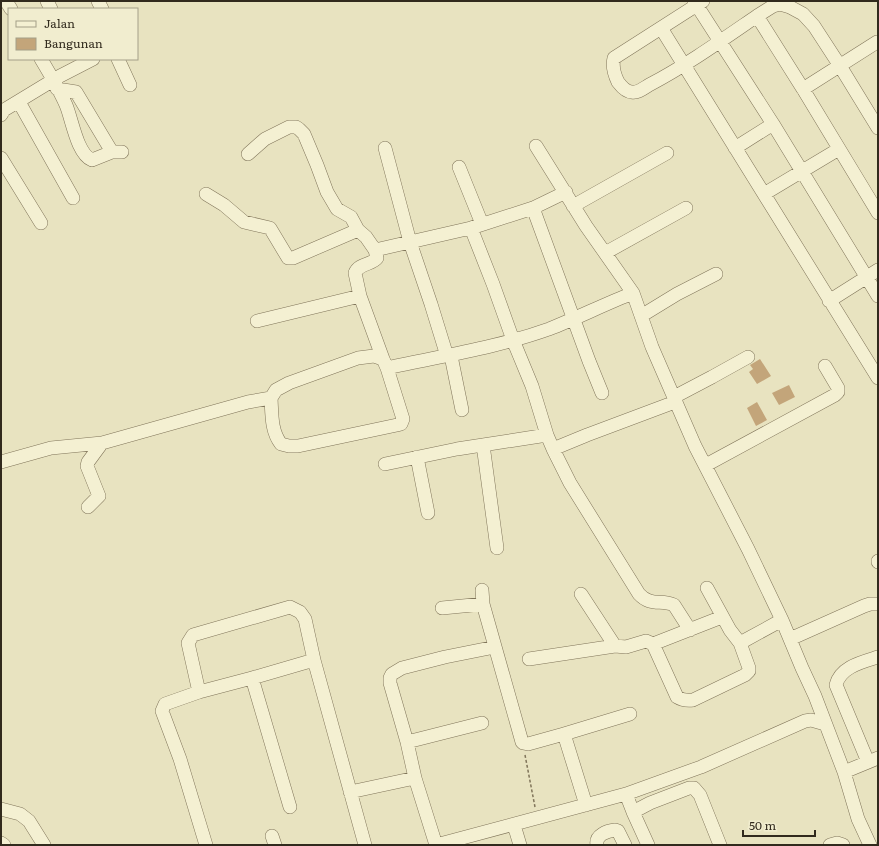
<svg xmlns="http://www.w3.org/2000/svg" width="879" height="846" viewBox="0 0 879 846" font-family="Literata,serif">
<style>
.building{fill:#c3a57a}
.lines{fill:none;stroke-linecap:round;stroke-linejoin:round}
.minor-casing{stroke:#80755a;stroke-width:14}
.path{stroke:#80755a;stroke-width:1.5;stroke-dasharray:3 2;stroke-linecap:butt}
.minor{stroke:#f4f0d2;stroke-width:13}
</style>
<rect width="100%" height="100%" fill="#e8e3c0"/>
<path class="building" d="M760,359L771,376L757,384L749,372L753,369L750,365Z
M789,385L795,397L779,405L772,393Z
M757,402L767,420L756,426L747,408Z"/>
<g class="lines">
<defs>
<path id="minor" d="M6,1L11,9
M47,1L51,9
M98,1L102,9
M694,1L773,124L878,296
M703,1L614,58C612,66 614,74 618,82C621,86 626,92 632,92C638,93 644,88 649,85C687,65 722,40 757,16L803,89L877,42
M757,16L773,6L780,4L790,7L803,14L814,26L840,66L878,128
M661,28L878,378
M41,59C50,74 59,89 66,105C72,119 77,154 92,160L112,152H122
M118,59L130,85
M57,89L76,92L112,152
M803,89L878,213
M19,102L73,198
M1,115L4,110L60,76L93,59
M536,146L586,226L633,293L652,347L695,446L748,549L782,620L802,668L815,696L844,772L858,819L870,845
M385,148L410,242L431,304L447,356
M735,148L773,124
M248,154L265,139L289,127H296L299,129L304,134L317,165L327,192L337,209L351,217L358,230L366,237L375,250L471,228L533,208L566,192
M1,158L41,223
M459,167L482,224
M206,194L224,205L244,222L270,228L288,258H293L358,230
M764,194L839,149
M573,206L667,153
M533,208L589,361L602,393
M471,228L493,284L513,340L532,386L547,435
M375,250L377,258C372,265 359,263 355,273L360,296L383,359
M605,253L686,208
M829,301L878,270
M641,316L677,294L716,274
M257,321L360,296
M451,356L462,410
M674,397L712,377L748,357
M271,398C272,415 271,431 281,444L289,446H298L397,425L401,424L403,419L387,368
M483,445L497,548
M553,449L570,483L639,594C651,607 661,599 674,605L690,630
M417,457L428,513
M1,462L51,448L102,443L248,402L271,398L276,390L289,383L358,358L374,356L383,359L387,368C441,356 496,348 549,329C577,318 605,304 633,293
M385,464L457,449L547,435L553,449L587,435L675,402
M706,465L835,395L838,392V388L825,366
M88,507L99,496L87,466L88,462L102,443
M878,561V562
M482,590L483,604L522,742L523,743L528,744L564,734L586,805
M581,594L615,646
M442,608L483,604
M790,639L864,606L870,604H878
M740,643L782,620
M653,644L677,697C682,700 686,701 693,700L745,675L749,671V668L740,643L730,630L707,588
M529,659L615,646L626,647L646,641L653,644L722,617
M252,678L290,807
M199,692L188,643L193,635L290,607L300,612L305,619L314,660
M564,734L630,714
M407,742L482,723
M868,762L836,685C840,667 862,662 878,657
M844,772L878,758
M350,792L415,778
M626,794L633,812L650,803L689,788H694L700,795L720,845
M1,809L20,814L29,821L44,845
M633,812L648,845
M514,825L520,845
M272,836L275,845
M1,843L4,845
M206,845L180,759L162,711L165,704L199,692L252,678L314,660L365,845
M436,845L626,794L701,767L805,721L811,720L825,724
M436,845L415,778L407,742L390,683V678L392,674L402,668L445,657L495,647
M597,845C595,835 607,831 615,830L618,831L625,845
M830,845L837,843L843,845"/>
</defs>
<use href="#minor" class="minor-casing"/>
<path class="path" d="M525,755L535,807"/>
<use href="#minor" class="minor"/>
</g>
<rect width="879" height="846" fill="none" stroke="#312a1d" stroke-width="4"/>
<rect x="8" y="8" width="130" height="52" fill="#f1edcf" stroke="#a49f88"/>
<rect x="16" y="21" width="20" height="6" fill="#f4f0d2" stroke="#a49f88"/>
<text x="44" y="28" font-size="12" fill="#312a1d">Jalan</text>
<rect x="16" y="38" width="20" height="12" fill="#c3a57a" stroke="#a49f88"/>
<text x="44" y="48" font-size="12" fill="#312a1d">Bangunan</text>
<path d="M743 830v6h72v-6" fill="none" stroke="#312a1d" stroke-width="2"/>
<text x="749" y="830" font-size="12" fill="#312a1d" stroke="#f1edcf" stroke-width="3" paint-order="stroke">50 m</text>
</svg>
